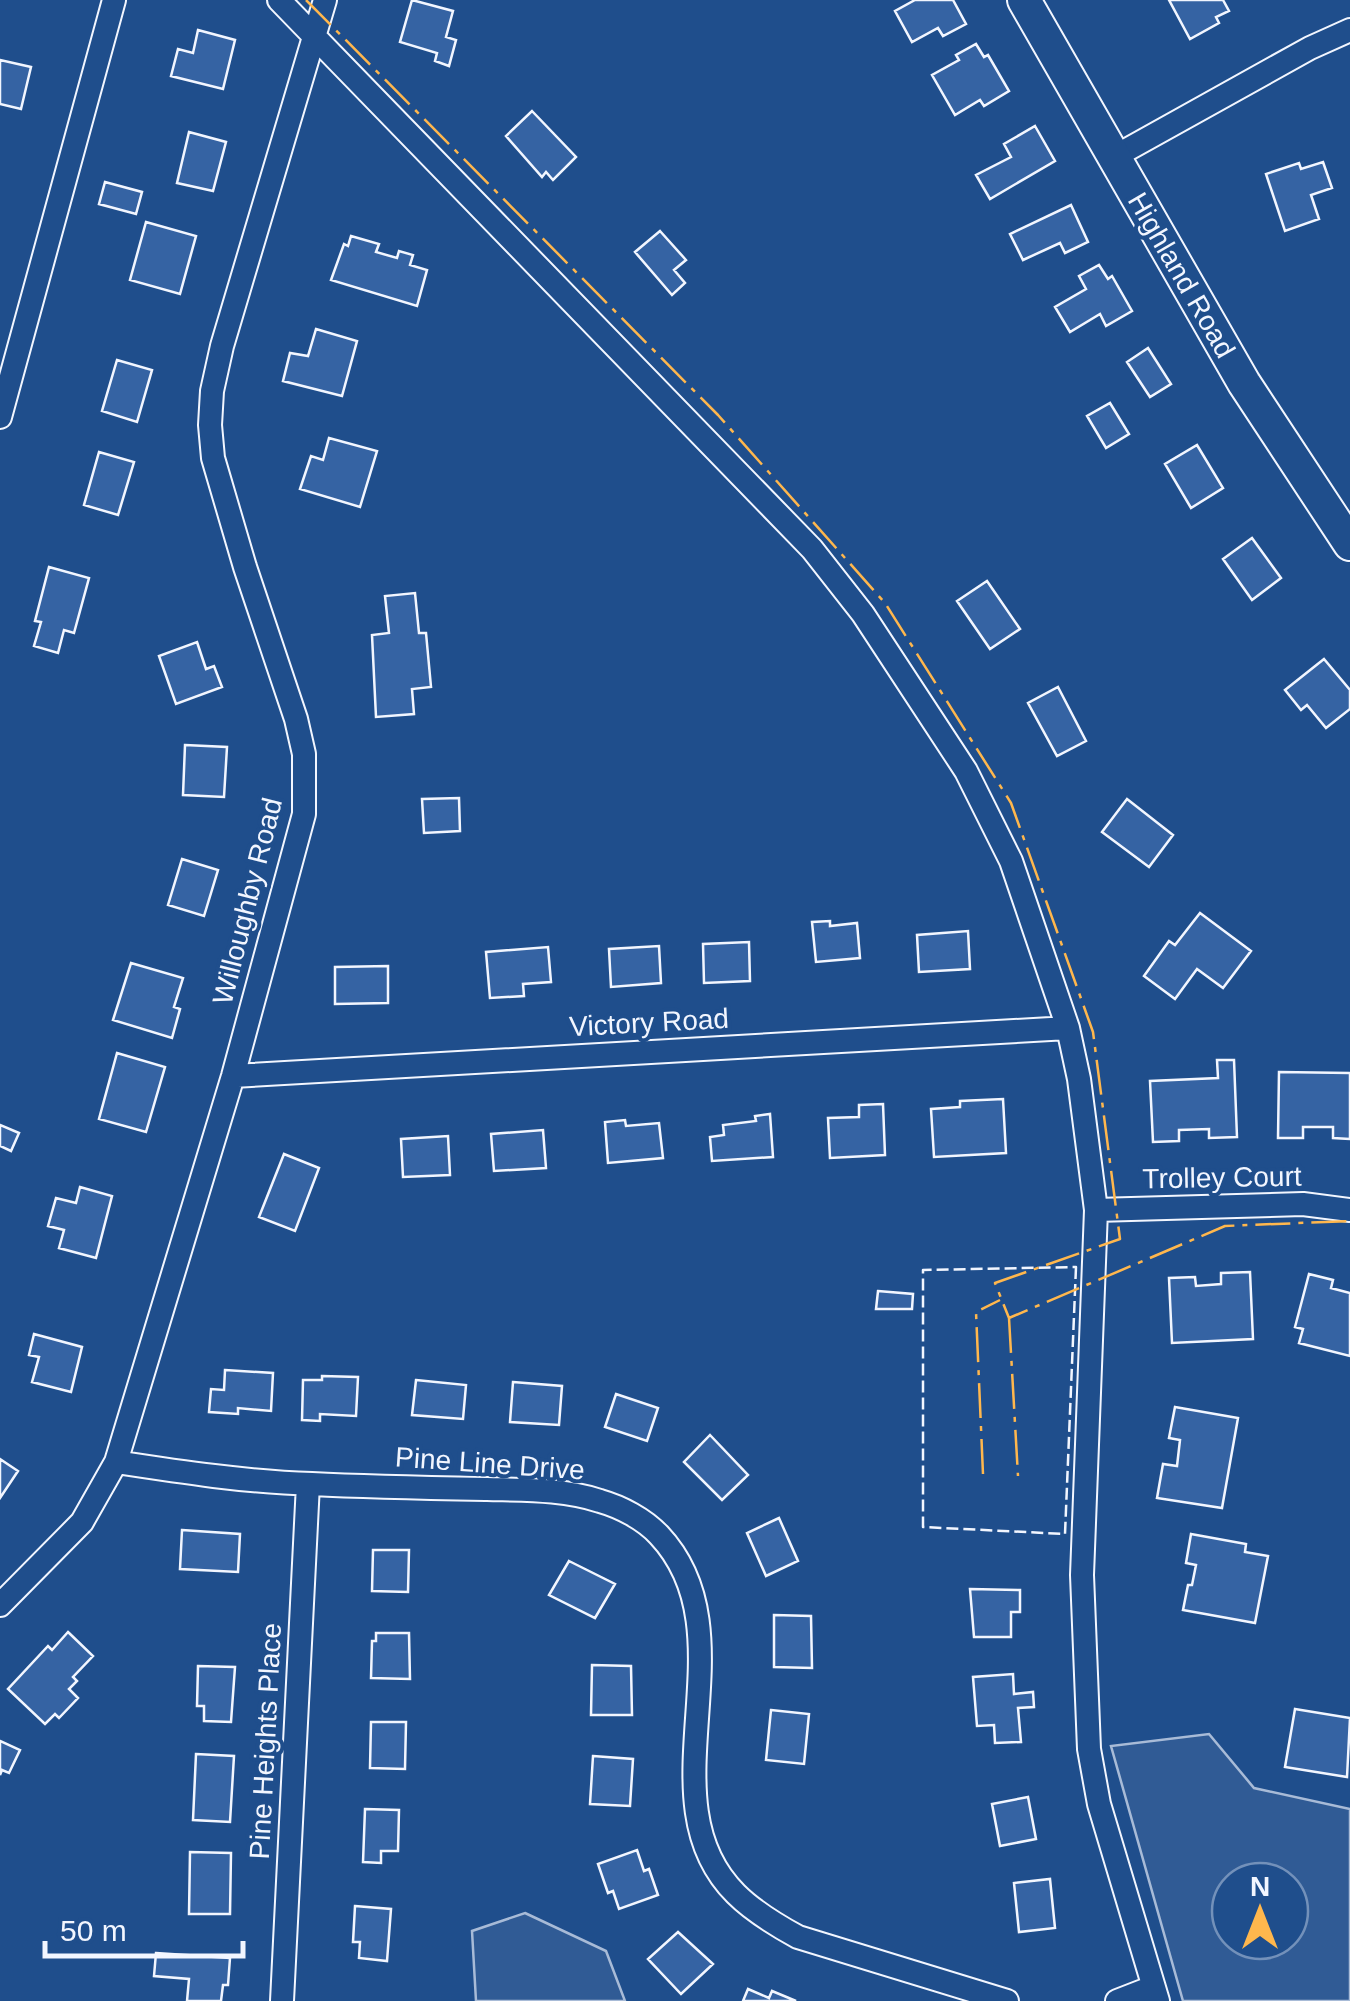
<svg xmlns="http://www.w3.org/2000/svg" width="1350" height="2001" viewBox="0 0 1350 2001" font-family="Arial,sans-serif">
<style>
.green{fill:#305b95;stroke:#a8bbd7;stroke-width:2.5;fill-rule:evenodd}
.building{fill:#3563a3;stroke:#f2f6ff;stroke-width:2.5}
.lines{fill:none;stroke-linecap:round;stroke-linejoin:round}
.street-casing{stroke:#f2f6ff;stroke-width:26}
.secondary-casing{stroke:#f2f6ff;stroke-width:36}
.street{stroke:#1f4e8c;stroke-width:22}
.secondary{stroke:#1f4e8c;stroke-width:32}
.fence{stroke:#f2f6ff;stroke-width:2.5;stroke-dasharray:12 5;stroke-linecap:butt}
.power{stroke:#ffb74d;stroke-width:2.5;stroke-dasharray:35 8 5 8;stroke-linecap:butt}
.labels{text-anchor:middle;stroke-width:8;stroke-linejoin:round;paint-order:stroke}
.street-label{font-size:28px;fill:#f2f6ff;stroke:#1f4e8c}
</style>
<rect width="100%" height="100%" fill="#1f4e8c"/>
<path class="green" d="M1209,1734L1254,1788L1350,1809V2001H1183L1111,1746ZM1290,1881V1941H1230V1881Z
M525,1913L606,1951L625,2001H476L472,1931Z"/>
<path class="building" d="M412,0L453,11L446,37L456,40L449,66L435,61L437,53L400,42Z
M915,0H953L966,24L943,36L938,28L912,42L895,11Z
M1169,0H1223L1229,11L1216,17L1219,23L1190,39Z
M198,30L235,40L223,89L171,76L178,49L193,53Z
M976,44L984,57L988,55L1009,91L984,106L980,100L955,115L932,75L959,60L956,55Z
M0,60L31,67L21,109L0,104Z
M532,111L576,157L553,180L546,172L542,177L506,136Z
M1035,126L1055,161L990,199L976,175L1011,157L1004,144Z
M189,132L226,142L213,191L177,183Z
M1323,162L1332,188L1311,195L1319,219L1285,231L1266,174L1299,163L1301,169Z
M105,182L142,192L136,214L99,204Z
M1071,205L1088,242L1065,253L1060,243L1023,260L1010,234Z
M146,222L196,236L180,294L130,280Z
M660,231L686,260L674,270L685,283L672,295L635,252Z
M351,236L379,244L376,252L397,258L399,251L413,255L410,265L427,270L417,306L331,280L344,244L348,246Z
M1099,265L1108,279L1112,276L1132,311L1106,326L1100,314L1070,332L1055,307L1086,289L1079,276Z
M316,329L357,341L342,396L283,381L290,353L308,356Z
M1148,348L1171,384L1150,397L1127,362Z
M117,360L152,370L137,422L102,411Z
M1110,403L1129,434L1106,448L1087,416Z
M329,438L377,451L360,507L300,489L311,456L323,460Z
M1197,445L1223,488L1191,508L1165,464Z
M99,452L134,462L118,515L84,505Z
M1252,538L1281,578L1252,600L1223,559Z
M49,567L89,578L74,633L64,630L58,653L34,646L41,622L35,621Z
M987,581L1020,629L990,649L957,601Z
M415,593L419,633H426L431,687L412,689L414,714L376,717L372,635L389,633L385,596Z
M197,642L206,669L214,666L222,687L176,704L159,656Z
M1324,659L1350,690V709L1326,728L1307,705L1301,710L1285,690Z
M1058,687L1086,741L1057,756L1028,703Z
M185,745L227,747L224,797L183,795Z
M459,798L460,831L424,833L422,799Z
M1127,799L1173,835L1149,867L1102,832Z
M182,859L218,870L204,916L168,905Z
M1200,913L1251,951L1223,988L1197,969L1175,999L1144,976L1169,941L1175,945Z
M830,921V926L857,923L860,958L816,962L812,922Z
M968,931L970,969L919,972L917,935Z
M749,942L750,981L704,983L703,944Z
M659,946L661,983L611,987L609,949Z
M548,947L551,982L523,984L524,996L490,998L486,952Z
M131,963L183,978L174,1007L180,1009L172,1038L113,1020Z
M388,966V1003L335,1004V967Z
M117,1053L165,1067L146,1132L99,1119Z
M1217,1060H1234L1237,1137L1209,1138V1129L1179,1130V1141L1153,1142L1150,1081L1218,1078Z
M1279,1072L1350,1073V1139L1333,1138V1127H1303V1138H1278Z
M1003,1099L1006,1153L934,1157L931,1109L960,1107V1101Z
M883,1104L885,1155L830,1158L828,1118L859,1117V1105Z
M770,1114L773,1157L712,1161L710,1137L724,1135L723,1125L756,1121L755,1116Z
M625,1120L626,1126L659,1123L663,1158L608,1163L605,1122Z
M0,1125L19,1133L11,1151L0,1146Z
M543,1130L546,1168L494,1171L491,1134Z
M448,1136L450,1175L403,1177L401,1139Z
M284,1154L319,1168L295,1231L259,1217Z
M80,1187L112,1196L96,1258L59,1248L64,1230L48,1226L56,1198L76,1203Z
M1250,1272L1253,1339L1172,1343L1169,1278L1195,1277L1196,1286L1221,1284V1273Z
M1309,1274L1333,1280L1331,1288L1350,1293V1356L1299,1343L1303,1329L1295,1327Z
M878,1291L913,1294L912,1309H876Z
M34,1334L82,1347L71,1392L32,1382L39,1357L29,1355Z
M225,1370L273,1373L271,1411L238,1408V1414L209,1412L211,1389L224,1390Z
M322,1376L358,1377L356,1416L320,1414V1421L302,1420L303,1380H322Z
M416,1380L466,1385L463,1419L412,1415Z
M513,1382L562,1386L559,1425L510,1422Z
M616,1394L658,1408L647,1441L605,1427Z
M1175,1407L1238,1418L1222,1508L1157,1498L1163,1464L1177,1466L1180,1440L1169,1438Z
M710,1435L748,1475L722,1500L684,1462Z
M0,1459L18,1471L0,1498Z
M779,1518L798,1561L766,1576L747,1533Z
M182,1530L240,1534L238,1572L180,1569Z
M1191,1534L1246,1544L1245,1552L1268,1556L1255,1623L1183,1610L1188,1585H1192L1196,1565L1186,1563Z
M373,1550H409L408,1592L372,1591Z
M569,1561L615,1584L595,1618L549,1595Z
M970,1589L1020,1590V1612H1011V1637H974Z
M774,1615L811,1616L812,1668L774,1667Z
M68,1632L93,1656L73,1677L77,1681L69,1689L78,1698L59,1718L55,1714L45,1724L8,1689L48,1646L52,1650Z
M376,1633H409L410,1679L371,1678L372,1641H376Z
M592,1665L631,1666L632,1715H591Z
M198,1666L235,1667L231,1722L204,1721V1706H197Z
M1013,1674L1014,1694L1033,1692L1034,1707L1018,1708L1021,1742L995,1743L994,1725L977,1726L973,1677Z
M1295,1709L1350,1718L1347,1777L1285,1767Z
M771,1710L809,1714L804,1764L766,1760Z
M371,1722H406L405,1769L370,1768Z
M0,1741L20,1750L9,1773L2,1770L0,1775Z
M196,1754L234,1756L230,1822L193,1820Z
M593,1756L633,1759L630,1806L590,1804Z
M1028,1797L1036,1839L1000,1846L992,1804Z
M365,1809L399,1810L398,1851H381V1863L363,1862Z
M637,1850L644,1871L649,1869L658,1895L619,1909L613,1891L608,1893L598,1864Z
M190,1852L231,1853L230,1914H189Z
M1050,1879L1055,1928L1019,1932L1014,1883Z
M355,1906L391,1909L387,1961L359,1958L360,1942H353Z
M678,1932L713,1964L681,1994L648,1959Z
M156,1953L230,1958L228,1985H223L221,2001H187L189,1979L154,1976Z
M748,1989L769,1998L772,1991L796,2001H743Z"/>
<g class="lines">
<defs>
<path id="street" d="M279,0L812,549L863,614L966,771L1011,861L1068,1028L1079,1079L1096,1210L1082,1575L1089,1749L1099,1804L1158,2001
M1114,157L1310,48L1350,30
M0,417L114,0
M233,1076L1068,1028
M1096,1210L1303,1204L1350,1210
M116,1462C181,1472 247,1482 312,1484C370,1487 429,1488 487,1489C524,1490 565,1489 600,1501C621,1507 644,1519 659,1535C754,1636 640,1799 736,1894C754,1912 776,1925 798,1937L1007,2001
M0,1605L82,1522L116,1462L233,1076L304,814V754L296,719L245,567L213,458L210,425L212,391L222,346L325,0
M282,2001L308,1484
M1117,2001L1153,1987"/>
<path id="secondary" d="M1024,0L1244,383L1350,544"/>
</defs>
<use href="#street" class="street-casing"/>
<use href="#secondary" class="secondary-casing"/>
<use href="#street" class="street"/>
<use href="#secondary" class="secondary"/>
<path class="fence" d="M1076,1267L1065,1534L923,1527V1270Z"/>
<path class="power" d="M306,0L718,415L885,603L1011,803L1093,1032L1120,1239L995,1283L1009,1318L1225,1226L1350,1221
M1009,1318L1018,1476
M983,1474L976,1312L1000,1300"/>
</g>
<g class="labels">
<g class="street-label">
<text transform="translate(1182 275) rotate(60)" y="10">Highland Road</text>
<text transform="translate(247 901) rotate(-76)" y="10">Willoughby Road</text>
<text transform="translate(649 1022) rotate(-3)" y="10">Victory Road</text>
<text transform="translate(1222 1177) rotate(-1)" y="10">Trolley Court</text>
<text transform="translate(490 1463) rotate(4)" y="10">Pine Line Drive</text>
<text transform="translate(265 1741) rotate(-87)" y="10">Pine Heights Place</text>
</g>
</g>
<g transform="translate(1260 1911)"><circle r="48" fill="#1f4e8c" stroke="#7391ba" stroke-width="2.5"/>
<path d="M0-8L18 38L0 25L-18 38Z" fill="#ffb74d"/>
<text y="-15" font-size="28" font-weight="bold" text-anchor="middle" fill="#f2f6ff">N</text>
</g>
<path d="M45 1941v15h198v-15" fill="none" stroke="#f2f6ff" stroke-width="5"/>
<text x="60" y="1941" font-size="30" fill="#f2f6ff" stroke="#1f4e8c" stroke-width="8" paint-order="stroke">50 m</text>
</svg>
